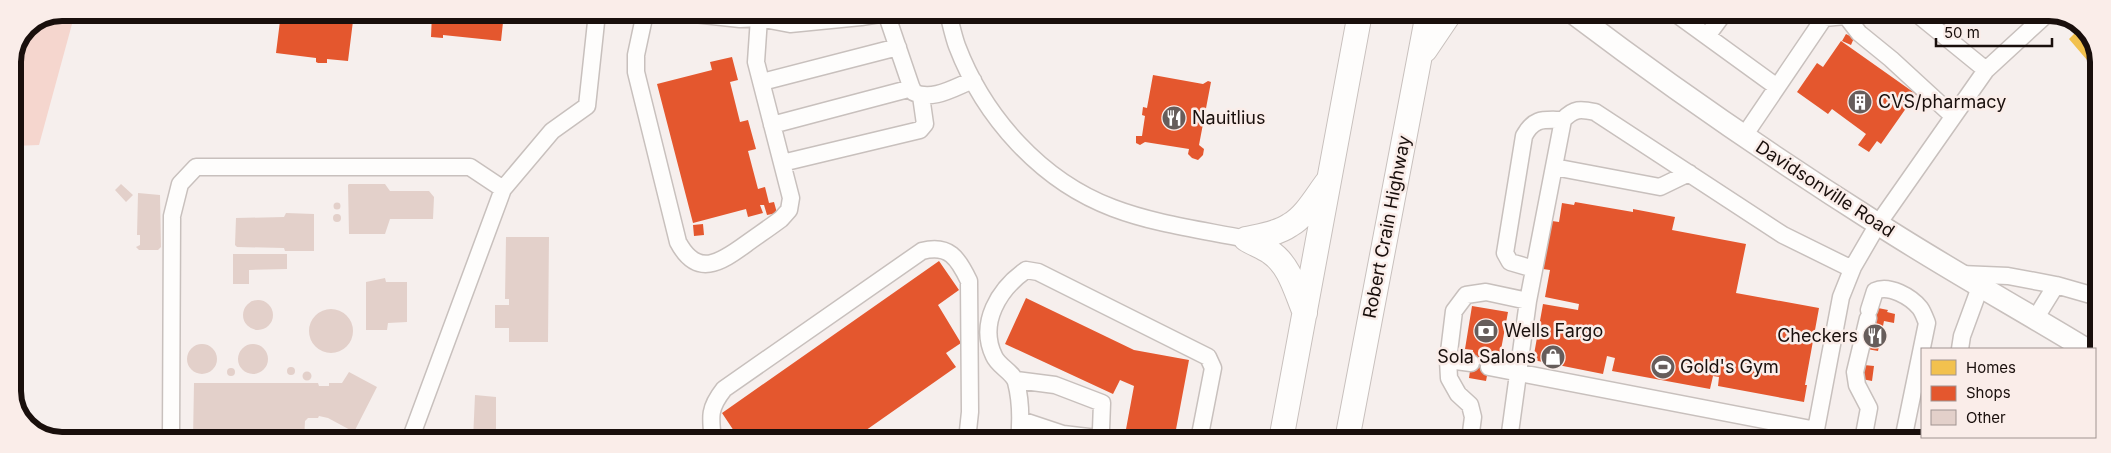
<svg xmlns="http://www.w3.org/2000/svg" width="2111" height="453" viewBox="0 0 2111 453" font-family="Inter,sans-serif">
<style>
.green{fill:#f5d6ce}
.homes{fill:#f2c14e}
.shops{fill:#e4572e}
.building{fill:#e3d0ca}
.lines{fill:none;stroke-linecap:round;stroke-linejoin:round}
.minor-tunnel{stroke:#d5cdcb;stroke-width:16;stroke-dasharray:16 8;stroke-linecap:butt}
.minor-casing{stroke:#c8c0bd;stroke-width:19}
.major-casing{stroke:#c8c0bd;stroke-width:24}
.highway-casing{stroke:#c8c0bd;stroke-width:26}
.minor{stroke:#fefdfc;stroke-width:16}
.major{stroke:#fefdfc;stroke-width:21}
.highway{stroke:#fefdfc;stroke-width:24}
.labels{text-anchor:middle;stroke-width:5;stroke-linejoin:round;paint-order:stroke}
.poi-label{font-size:18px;fill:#190f0c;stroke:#faede9;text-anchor:start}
.street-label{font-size:18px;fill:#190f0c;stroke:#faede9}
.rim{fill:none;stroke:#190f0c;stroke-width:6}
</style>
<rect width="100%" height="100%" fill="#f6efed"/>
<path class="green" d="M62,13H75L39,145L13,146V62L27,27Z"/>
<path class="homes" d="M2084,27L2096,52L2087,60L2069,39L2077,31L2079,33Z"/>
<path class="shops" d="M281,13H354L348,61L327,59V63H318L316,62V58L276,53Z
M432,13H504L501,41L443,35V38L431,37Z
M1846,34L1854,38L1851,45L1842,41Z
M1841,41L1916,94L1881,144L1877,141L1869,152L1858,145L1866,134L1832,109L1828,114L1797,92L1817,63L1823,67Z
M732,57L738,80L730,82L740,122L748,120L756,149L748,151L758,189L765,187L769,203L774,202L777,213L767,215L764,205H760L763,213L748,217L746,209L693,223L657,84L712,70L710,62Z
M1153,75L1203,84L1208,81L1211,82L1199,145L1204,149L1203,155L1198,160L1192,158L1188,154L1189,149L1145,142L1140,145L1136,143V136H1142L1145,116L1142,115L1143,107L1147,108Z
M1575,202L1633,212V209L1675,217L1672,230L1746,244L1736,293L1819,308L1805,385H1807L1804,402L1718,386L1719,377L1713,376L1710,389L1612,371L1615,358L1607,356L1603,374L1533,360L1543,304L1578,310L1579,304L1545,297L1550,270L1543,269L1552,221L1559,222L1562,203L1574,205Z
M703,224L704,235L694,236L693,225Z
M939,261L959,290L938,305L961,343L946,353L956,367L852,440H762L756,432L748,438L749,440H740L722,413Z
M1026,298L1134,350L1189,360L1174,440H1124L1134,386L1120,380L1113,394L1005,344Z
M1472,306L1508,312L1500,355L1491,354L1486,381L1469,378L1473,350L1465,349Z
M1873,307L1888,310L1887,312L1895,314L1894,323L1884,321L1878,351L1867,349Z
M1864,365L1874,366L1872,381L1862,379Z
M1953,437H2058L2049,440H1968Z"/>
<path class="building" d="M121,184L133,195L126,202L115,190Z
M349,184H385L390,191H429L434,197L433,219H390L385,234H349L348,185Z
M138,193L160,195L161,247L158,250H139L136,247L140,245V235H137Z
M333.5 206a3.5 3.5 0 1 1 7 0a3.5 3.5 0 1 1-7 0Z
M286,213L314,214V251H285L284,248L237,247L235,245L236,218L284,217Z
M333 218a4 4 0 1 1 8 0a4 4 0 1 1-8 0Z
M506,237H549L548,342H509V328H495V305H509V299H505Z
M233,254H287V269L249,270V284H233Z
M385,278L386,282H407V322L388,323L387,330H366V282Z
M243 315a15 15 0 1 1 30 0a15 15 0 1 1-30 0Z
M309 331a22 22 0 1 1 44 0a22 22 0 1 1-44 0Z
M187 359a15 15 0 1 1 30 0a15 15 0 1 1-30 0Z
M238 359a15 15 0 1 1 30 0a15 15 0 1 1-30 0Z
M287 371a4 4 0 1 1 8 0a4 4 0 1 1-8 0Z
M227 372a4 4 0 1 1 8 0a4 4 0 1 1-8 0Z
M302.5 376a4.5 4.5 0 1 1 9 0a4.5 4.5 0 1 1-9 0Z
M349,372L377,387L354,432L328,418L319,416L318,418H308L305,421L304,440H193L194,383H318L319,386H329V383H342Z
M475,395L496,397V440H473Z"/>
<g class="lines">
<path class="minor-tunnel" d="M2049,440L2050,437"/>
<defs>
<path id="minor" d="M645,13L636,55V72L678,242C697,278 720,263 746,244C757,236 769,228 781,219L789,210L791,198L756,62L759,18L790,24L861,17L886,13
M685,13L740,19L759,18L762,13
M886,13L913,92C932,102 955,87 973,80
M948,13C951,24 953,35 957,46C984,117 1041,181 1113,208C1155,224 1202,230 1246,239
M1675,13L1777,87
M1916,13L1986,70
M1846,16L1859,33L1891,59L1953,116
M1707,36L1724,13
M762,82L898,47
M772,125L912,88
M1744,136L1824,18L1846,16L1848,13
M782,163L920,130L925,124L921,96
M1554,167L1660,187L1689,173
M1534,269L1510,262L1505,253L1524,136C1534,117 1544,120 1563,120
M1961,274L2008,276L2056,285L2098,297
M1869,310L1875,291C1889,284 1911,297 1920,308C1923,312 1925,318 1927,323L1903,440
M2035,319L2056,285
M1960,349L1962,336L1980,287
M1448,360L1471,363
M1489,367L1816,430
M1016,380L1055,385L1102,403L1101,430L1097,438L1063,434L1021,420
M1942,437V440
M171,440L172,216L180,184L196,167H470L503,189
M410,440L503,189L552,131L587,106L597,13
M713,440C710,416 709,408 724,389L922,251C949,244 958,258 969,281L970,412L967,440
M1019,440C1021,421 1021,401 1016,382C1013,372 998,366 994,356C978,323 999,289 1026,270L1038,272L1208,357L1213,368L1199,440
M1470,440L1473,417L1470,405L1458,394L1449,378L1448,360L1454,311L1466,295L1486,292L1528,301
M1509,440L1528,301L1563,120C1574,108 1581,109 1595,112L1783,235L1852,269
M1814,440L1841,297L1853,267L1878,224L1986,70L2048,13
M1863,440L1869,408L1857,385L1855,372L1868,318"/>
<path id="major" d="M1573,13C1672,88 1774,158 1878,224C1946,268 2017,307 2086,349"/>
<path id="highway" d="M1425,50L1450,13
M1246,239C1260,236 1277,234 1290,225C1306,216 1317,195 1328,181
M1246,239C1254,244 1263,247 1270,252C1290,265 1296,292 1305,313
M1281,440L1360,13
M1347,440L1428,13"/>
</defs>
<use href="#minor" class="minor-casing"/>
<use href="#major" class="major-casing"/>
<use href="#highway" class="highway-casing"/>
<use href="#minor" class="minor"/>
<use href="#major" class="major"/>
<use href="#highway" class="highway"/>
</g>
<defs>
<symbol id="building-disc" viewBox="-11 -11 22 22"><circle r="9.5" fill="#665d5b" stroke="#faede9"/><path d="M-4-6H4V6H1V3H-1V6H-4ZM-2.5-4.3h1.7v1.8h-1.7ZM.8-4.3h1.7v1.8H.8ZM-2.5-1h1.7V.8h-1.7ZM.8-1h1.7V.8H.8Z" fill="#fff"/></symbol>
<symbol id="restaurant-disc" viewBox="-11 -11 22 22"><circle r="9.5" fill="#665d5b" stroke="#faede9"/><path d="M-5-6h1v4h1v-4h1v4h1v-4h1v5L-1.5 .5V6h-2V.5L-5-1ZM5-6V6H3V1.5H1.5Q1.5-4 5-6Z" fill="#fff"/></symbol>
<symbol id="bank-disc" viewBox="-11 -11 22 22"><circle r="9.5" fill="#665d5b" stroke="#faede9"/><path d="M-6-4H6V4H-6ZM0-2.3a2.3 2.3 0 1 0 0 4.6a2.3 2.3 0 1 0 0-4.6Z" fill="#fff"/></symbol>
<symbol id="shop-disc" viewBox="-11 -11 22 22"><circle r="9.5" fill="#665d5b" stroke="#faede9"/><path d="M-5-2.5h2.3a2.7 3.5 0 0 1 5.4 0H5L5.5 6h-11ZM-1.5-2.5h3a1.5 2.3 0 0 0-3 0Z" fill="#fff"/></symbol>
<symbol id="stadium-disc" viewBox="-11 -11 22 22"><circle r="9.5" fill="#665d5b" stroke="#faede9"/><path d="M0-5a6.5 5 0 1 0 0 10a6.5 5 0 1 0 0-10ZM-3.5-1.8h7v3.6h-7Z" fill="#fff"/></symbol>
</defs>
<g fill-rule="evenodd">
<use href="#building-disc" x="1846" y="88" width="28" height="28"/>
<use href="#restaurant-disc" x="1160" y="104" width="28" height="28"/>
<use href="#bank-disc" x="1472" y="317" width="28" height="28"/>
<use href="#restaurant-disc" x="1861" y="322" width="28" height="28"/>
<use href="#shop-disc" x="1539" y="343" width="28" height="28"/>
<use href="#stadium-disc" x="1649" y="353" width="28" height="28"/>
</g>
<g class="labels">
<g class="poi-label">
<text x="1878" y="108">CVS/pharmacy</text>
<text x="1192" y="124">Nauitlius</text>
<text x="1504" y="337">Wells Fargo</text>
<text x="1858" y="342" text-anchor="end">Checkers</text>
<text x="1536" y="363" text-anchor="end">Sola Salons</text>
<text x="1680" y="373">Gold's Gym</text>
</g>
<g class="street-label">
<text transform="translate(1825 189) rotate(33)" y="6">Davidsonville Road</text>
<text transform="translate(1387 227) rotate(-79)" y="6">Robert Crain Highway</text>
</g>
</g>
<path d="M0 0H2111V453H0ZM62 21H2049A41 41 0 0 1 2090 62V391A41 41 0 0 1 2049 432H62A41 41 0 0 1 21 391V62A41 41 0 0 1 62 21Z" fill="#faede9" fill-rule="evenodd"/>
<path class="rim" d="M62 21H2049A41 41 0 0 1 2090 62V391A41 41 0 0 1 2049 432H62A41 41 0 0 1 21 391V62A41 41 0 0 1 62 21Z"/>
<rect x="1921" y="348" width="175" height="90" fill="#faede9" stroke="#a09491"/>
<rect x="1931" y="360" width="25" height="15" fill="#f2c14e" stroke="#a09491"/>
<text x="1966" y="373" font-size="15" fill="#190f0c">Homes</text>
<rect x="1931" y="386" width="25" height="15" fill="#e4572e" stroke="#a09491"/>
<text x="1966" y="398" font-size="15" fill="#190f0c">Shops</text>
<rect x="1931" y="410" width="25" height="15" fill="#e3d0ca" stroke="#a09491"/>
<text x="1966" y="423" font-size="15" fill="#190f0c">Other</text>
<path d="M1936 38v8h116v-8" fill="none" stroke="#190f0c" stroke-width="2.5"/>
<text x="1944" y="38" font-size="15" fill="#190f0c" stroke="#faede9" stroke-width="4" paint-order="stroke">50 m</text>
</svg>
